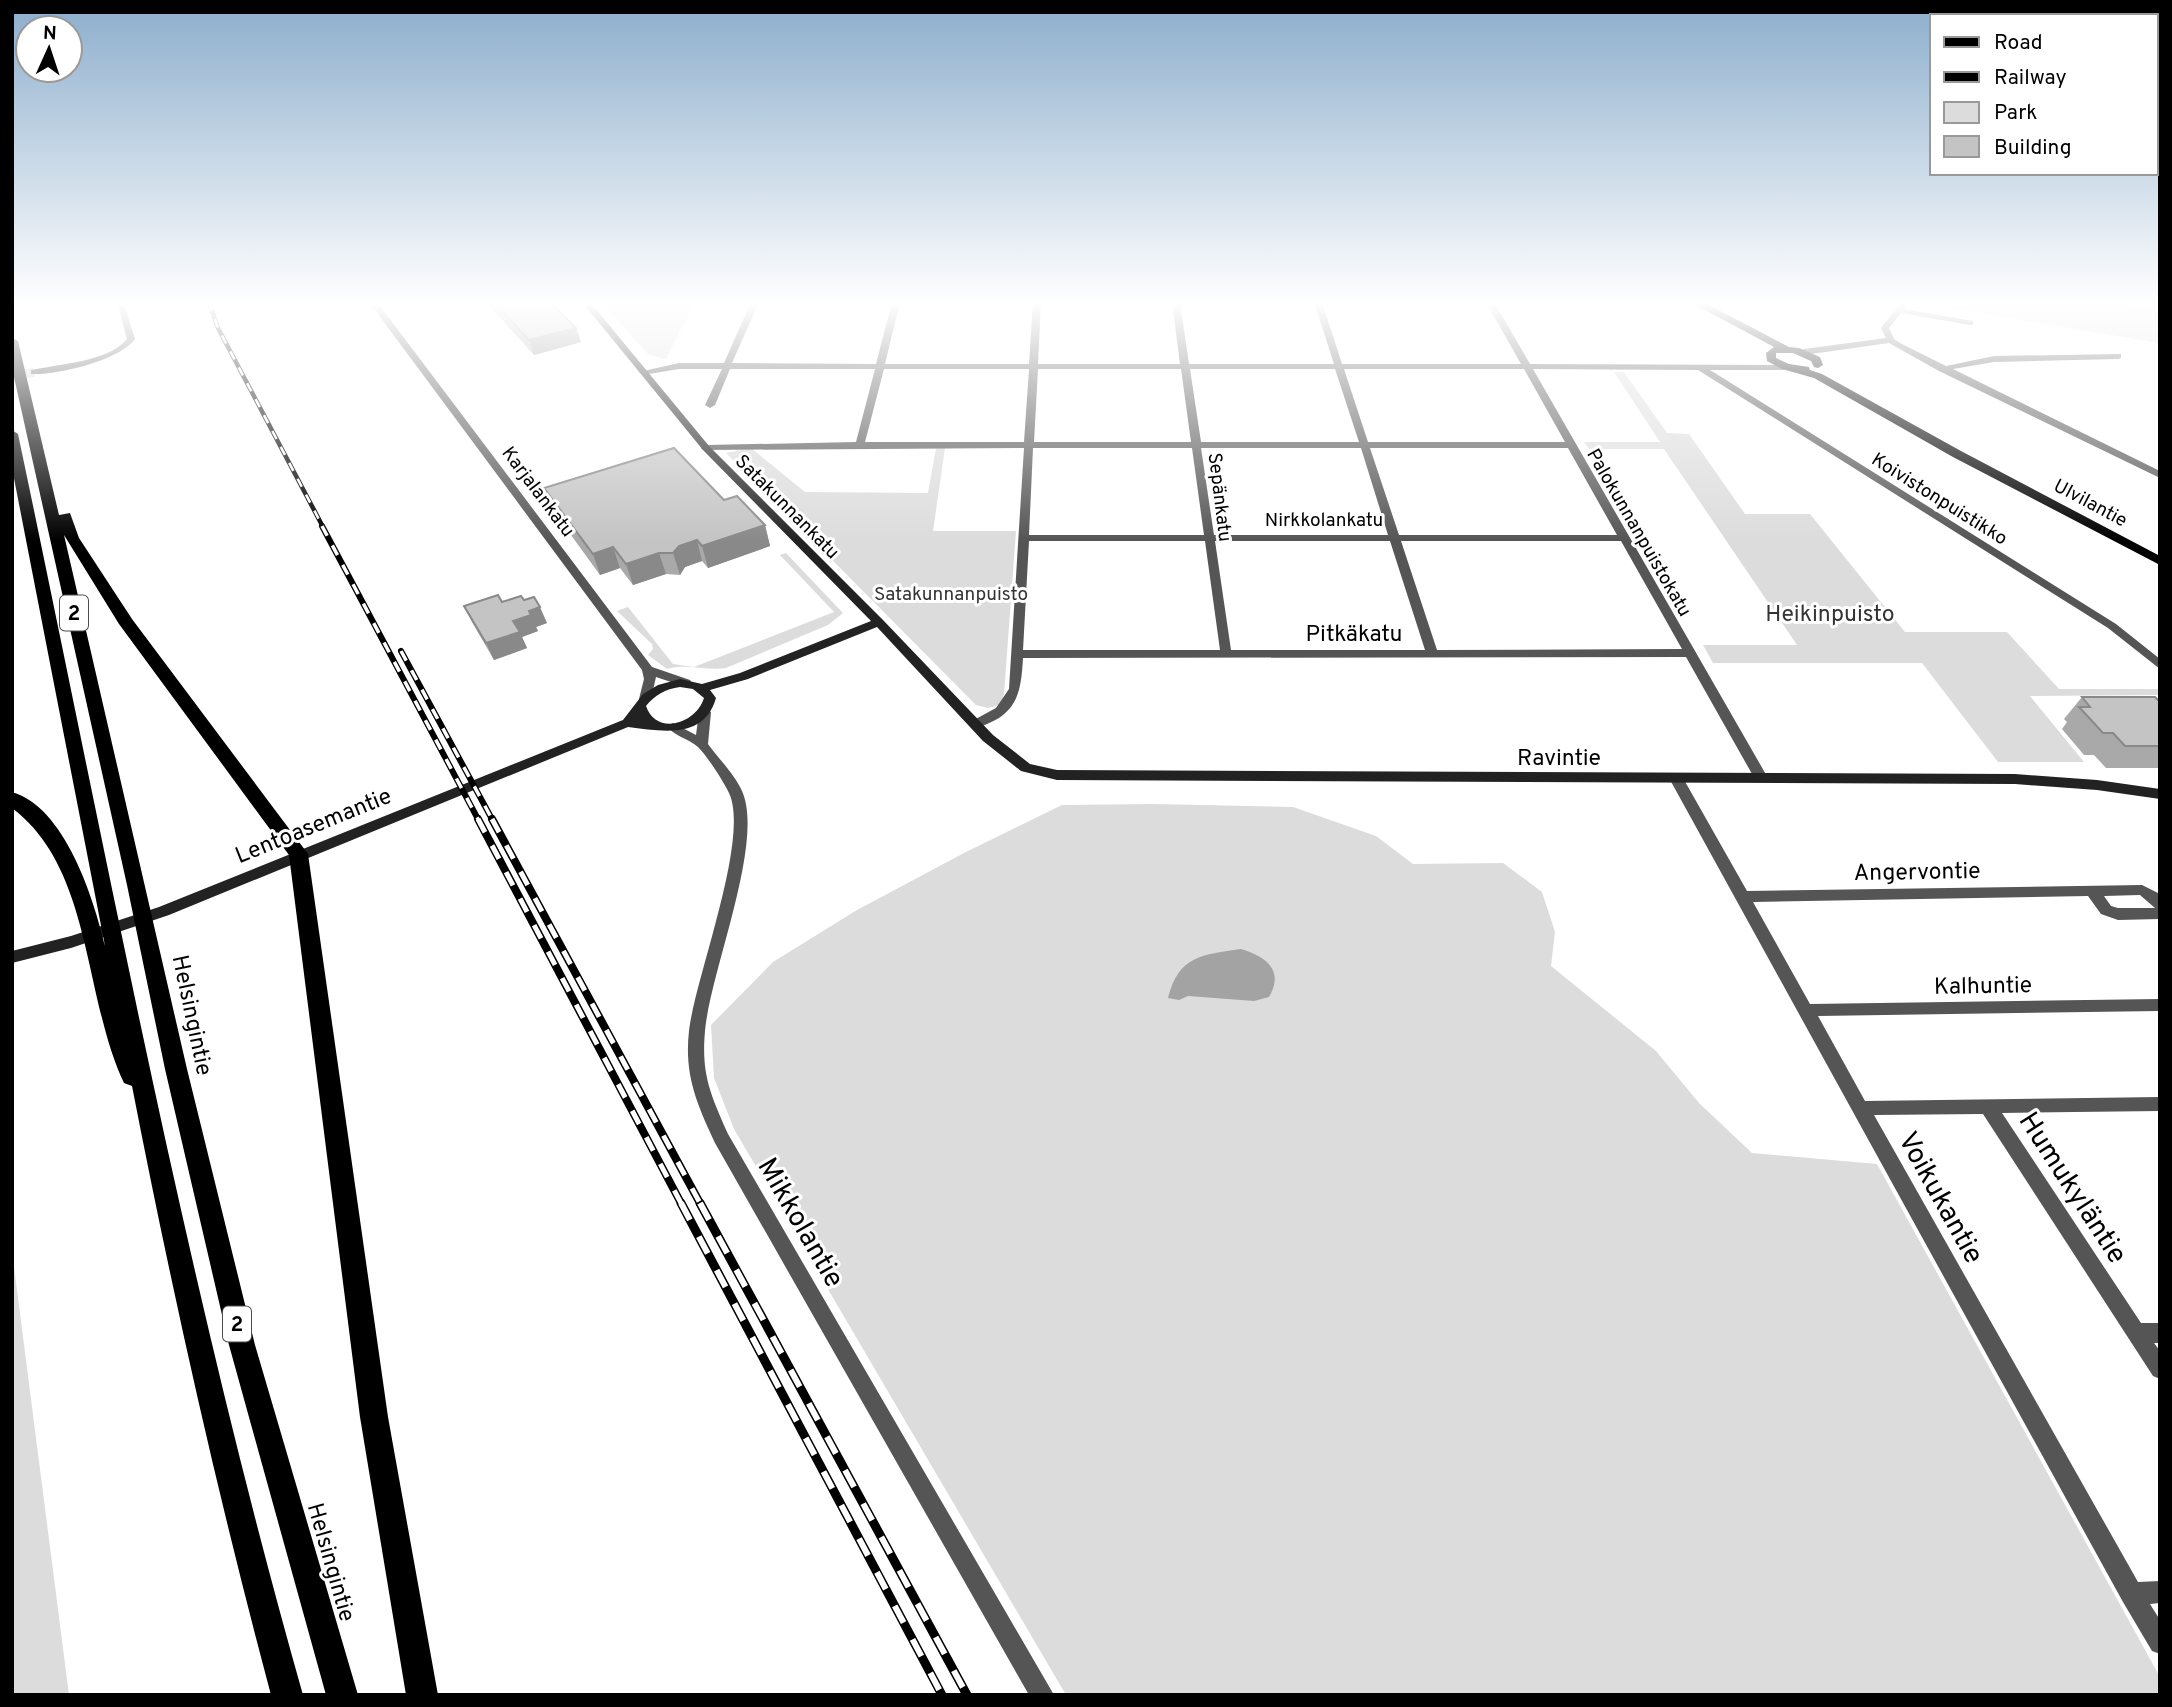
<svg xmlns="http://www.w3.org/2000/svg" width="2172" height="1707" viewBox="0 0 2172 1707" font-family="Overpass,sans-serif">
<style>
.green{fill:#dcdcdc}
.water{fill:#a3a3a3}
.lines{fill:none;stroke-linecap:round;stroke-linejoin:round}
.minor-tunnel{stroke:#d9d9d9;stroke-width:9;stroke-dasharray:9 4.5;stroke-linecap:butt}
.minor{fill:#555;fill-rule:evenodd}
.tertiary{fill:#555;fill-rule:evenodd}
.secondary{fill:#222;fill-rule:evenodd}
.primary{fill:#000;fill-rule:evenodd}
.trunk{fill:#000;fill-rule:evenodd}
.rail-far3-casing{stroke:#000;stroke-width:4.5}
.rail-far2-casing{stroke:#000;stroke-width:6}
.rail-far1-casing{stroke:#000;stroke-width:8}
.rail-casing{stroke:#000;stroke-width:9}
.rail-far3{stroke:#fff;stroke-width:2.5;stroke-dasharray:9;stroke-linecap:butt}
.rail-far2{stroke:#fff;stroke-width:3.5;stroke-dasharray:11;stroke-linecap:butt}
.rail-far1{stroke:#fff;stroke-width:5;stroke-dasharray:15;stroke-linecap:butt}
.rail{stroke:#fff;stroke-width:6;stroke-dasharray:19;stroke-linecap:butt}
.wall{fill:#a9a9a9}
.shaded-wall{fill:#898989}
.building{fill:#c4c4c4;stroke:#898989;stroke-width:2}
.labels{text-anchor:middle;stroke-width:6;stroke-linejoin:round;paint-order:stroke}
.far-street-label{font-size:19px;fill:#000;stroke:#fff}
.far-park-label{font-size:19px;fill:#333;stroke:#fff}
.shield{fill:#fff;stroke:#4c4c4c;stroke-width:2}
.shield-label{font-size:21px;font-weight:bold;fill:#000}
.park-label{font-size:23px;fill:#333;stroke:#fff}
.street-label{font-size:23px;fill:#000;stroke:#fff}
.near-street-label{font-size:28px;fill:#000;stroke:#fff}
</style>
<rect width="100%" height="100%" fill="#fff"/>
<path class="green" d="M601,302H695L666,359L649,355Z
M1929,302H2117L2160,309V343L1929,305Z
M1614,372H1624L1667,433L1689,434L1745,514H1810L1905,632H2007L2059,689H2160V695L2030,696L2084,762H1998L1922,663H1713L1703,645H1797L1664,449H1589L1584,442H1660Z
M751,448L805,492L928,493L936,448H945L933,531H1016L1004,694L1000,705L988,708L976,705L726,453Z
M786,553L843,613L828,625L726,668C706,671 685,663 667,669L648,655L653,649L652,644L617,611L628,607L673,664L694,667L834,612L780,555Z
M1153,804L1293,807L1376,836L1413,864L1503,863L1542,892L1555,932L1551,966L1656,1051L1699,1103L1752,1153L1877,1164L2160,1677V1695H1066L734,1129L714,1078L711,1025L773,962L857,910L964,853L1062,805Z
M12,1259H13L69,1695H12Z"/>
<path class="water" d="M1241,949C1265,956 1285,970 1269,997L1254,1001L1188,996L1179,1000L1168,998C1179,955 1202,955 1241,949Z"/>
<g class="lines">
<path class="minor-tunnel" d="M12,377L34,372"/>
<path class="minor" d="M751,302H759L732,363L876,364L892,302H900L885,364H1029L1033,302H1041L1038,364H1180L1172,302H1180L1189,364H1334L1314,302H1322L1342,364H1521L1486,302H1494L1530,364L1789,365L1790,367L1786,370H1710L2116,624L2160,659V669L2108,628L1698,370L1533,369L1768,778L1766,781H1756L1686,657L1023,658C1021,696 1016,716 976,728L970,724L972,721L996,708L1009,689L1024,448L703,450L701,448L706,445L856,442L875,369H730L715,405L710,408L705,405L722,369H679L643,375L639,372L679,363H724ZM884,369H1029L1024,442H865ZM1038,369H1181L1191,442H1034ZM1190,369H1335L1359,442H1201ZM1344,369H1524L1565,442H1368ZM1033,448H1192L1204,535H1029ZM1201,448H1361L1388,535H1214ZM1370,448H1568L1617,535H1399ZM1029,541H1205L1220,650H1023ZM1215,541H1390L1425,650H1231ZM1401,541H1621L1682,649L1437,650Z
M1901,302H1909L1904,309L1973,321V325H1970L1901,313L1889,328L1894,339L1902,344L1946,366L1994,356L2121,354V358L2118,359L1994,362L1953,369L2160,471V478L1939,371L1889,343L1804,355L1800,352L1804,349L1886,338L1881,328Z
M118,305L125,307L135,339C119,361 57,375 31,374V370C59,364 108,362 127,339Z
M1676,773L1683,778L1747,891L2142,885L2160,894V919L2118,920L2101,914L2088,896L1753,902L1810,1004L2160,999V1011L1818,1016L1865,1101L2160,1097V1111L2002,1113L2141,1323H2160V1343H2154L2160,1351V1379L2153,1376L1983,1114L1874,1115L2138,1582L2160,1581V1603L2150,1604L2160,1620V1654L2152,1651L2123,1602L1669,778ZM2140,895L2155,908H2118L2111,906L2104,896Z"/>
<path class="tertiary" d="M369,302H377L652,667L690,680L692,683L690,686L686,687L656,677L651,699L649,702H641L639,699L644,679L642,670Z
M705,708L711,712L708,744C719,759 735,775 742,791C765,842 710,972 705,1031C701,1075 711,1095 728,1134L1054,1695H1029L715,1143C697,1104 684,1075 689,1031C695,977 752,834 728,791C722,779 707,756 698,747C689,739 675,736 667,727L673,723L696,735L699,712Z"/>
<path class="secondary" d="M582,302H590L709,446L883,620L993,735L1030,764L1057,770L2015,774L2097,780L2160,789V799L2097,790L2015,784L1057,780L1021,771L983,741L877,627L748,679L710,690L716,698C704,740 662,731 628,727L169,915L71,948L12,963V951L71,936L159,907L623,720L643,694L658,685L680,679L702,684L740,673L871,621L703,450ZM680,687L693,689L704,698C696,724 656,736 646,706C655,695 665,689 680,687Z"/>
<path class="primary" d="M1690,302H1703L1789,347L1799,348L1820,357L1823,365L1818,368L1814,367L1811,361L1793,353H1776V358L1789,364L1809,367L1810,370L1822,374L1961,451L2160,556V565L1953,457L1814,378L1782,369L1767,361L1766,353L1774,347Z"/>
<path class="trunk" d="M12,338L18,341L59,515L70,513L79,538L132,619L308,854L388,1417L438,1695H406L360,1417L289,855L119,624L64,535L187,1069L255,1345L358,1695H326L229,1345L165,1069L127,885L12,368Z
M12,430L18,434C107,856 185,1280 303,1695H271C217,1493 172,1291 132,1086L124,1083C83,997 93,869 12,808V792C65,807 94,899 105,946L12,468Z"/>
<defs>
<path id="rail-far3" d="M209,302L218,328L323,527"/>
<path id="rail-far2" d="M322,526L479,821
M401,651L493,821"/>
<path id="rail-far1" d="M478,819L682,1205
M492,819L701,1205"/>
<path id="rail" d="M681,1203L942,1695
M700,1203L967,1695"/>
</defs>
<use href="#rail-far3" class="rail-far3-casing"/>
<use href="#rail-far2" class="rail-far2-casing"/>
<use href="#rail-far1" class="rail-far1-casing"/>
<use href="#rail" class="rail-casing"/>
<use href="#rail-far3" class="rail-far3"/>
<use href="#rail-far2" class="rail-far2"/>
<use href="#rail-far1" class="rail-far1"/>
<use href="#rail" class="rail"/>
</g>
<path class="wall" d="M486,302H550L576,328L581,342L534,355Z
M544,488L724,500L765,525L770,546L708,568L702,561L685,567L680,575L666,574L633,585L620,568L600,575L552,509Z
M524,600L547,623L536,627L538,631L522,637L527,648L494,660L472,622L464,606Z
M2082,697L2160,702V768H2106L2094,755H2084L2062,729L2067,722L2064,719Z"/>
<path class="shaded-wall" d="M576,328L581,342L534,355L529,340Z
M765,525L770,546L708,568L702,546Z
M697,540L702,561L685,567L680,575L673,553L679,546Z
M613,547L620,568L600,575L593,554Z
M659,553L666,574L633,585L626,564Z
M540,607L547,623L536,627L538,631L522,637L527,648L494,660L486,643L513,621L529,611Z"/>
<path class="building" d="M494,302H550L576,328L529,340Z
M674,448L724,500L737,496L765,525L702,546L697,540L679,546L673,553H659L626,564L613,547L593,554L544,488Z
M498,595L502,602L521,596L524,600L534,597L540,607L529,611L531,615L513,621L520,632L486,643L464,606Z
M2082,697H2155L2160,702V746H2125L2113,733H2103L2079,707H2090Z"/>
<linearGradient id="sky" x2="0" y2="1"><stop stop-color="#8cadcc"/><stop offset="0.56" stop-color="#fff"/><stop offset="1" stop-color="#fff" stop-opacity="0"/></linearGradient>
<rect width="2172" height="541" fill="url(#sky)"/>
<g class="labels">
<g class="far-street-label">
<text transform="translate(539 491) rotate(53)" y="7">Karjalankatu</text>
<text transform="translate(1221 497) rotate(83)" y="7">Sepänkatu</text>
<text transform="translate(1940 498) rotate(32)" y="7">Koivistonpuistikko</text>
<text transform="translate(2091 502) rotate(28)" y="7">Ulvilantie</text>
<text transform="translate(788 506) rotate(45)" y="7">Satakunnankatu</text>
<text x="1324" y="526">Nirkkolankatu</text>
<text transform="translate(1640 532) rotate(60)" y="7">Palokunnanpuistokatu</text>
</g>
<g class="far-park-label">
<text x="951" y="600">Satakunnanpuisto</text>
</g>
<g class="shield">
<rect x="60" y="595.5" width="28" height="35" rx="5"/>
<rect x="223" y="1306.5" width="28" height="35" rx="5"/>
</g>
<g class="shield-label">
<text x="74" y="620">2</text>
<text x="237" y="1331">2</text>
</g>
<g class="park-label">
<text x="1830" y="621">Heikinpuisto</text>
</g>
<g class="street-label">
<text x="1354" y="641">Pitkäkatu</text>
<text x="1559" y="765">Ravintie</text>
<text transform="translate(313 825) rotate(-22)" y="8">Lentoasemantie</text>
<text transform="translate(1917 871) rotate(-1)" y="8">Angervontie</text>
<text transform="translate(1983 985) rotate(-1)" y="8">Kalhuntie</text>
<text transform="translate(193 1015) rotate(78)" y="8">Helsingintie</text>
<text transform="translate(332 1562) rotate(74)" y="8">Helsingintie</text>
</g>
<g class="near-street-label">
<text transform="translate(2074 1187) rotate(57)" y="10">Humukyläntie</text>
<text transform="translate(1942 1197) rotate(61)" y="10">Voikukantie</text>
<text transform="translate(802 1222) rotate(60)" y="10">Mikkolantie</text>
</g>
</g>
<rect width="2172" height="1707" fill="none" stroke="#000000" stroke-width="28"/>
<rect x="1930" y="14" width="228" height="161" fill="#ffffff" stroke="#999999" stroke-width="2"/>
<rect x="1944" y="37" width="35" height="10" fill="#000000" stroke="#999999" stroke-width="2"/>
<text x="1994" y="49" font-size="21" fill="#000000">Road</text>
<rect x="1944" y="72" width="35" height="10" fill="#000000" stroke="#999999" stroke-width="2"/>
<text x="1994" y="84" font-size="21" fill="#000000">Railway</text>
<rect x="1944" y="102" width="35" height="21" fill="#dcdcdc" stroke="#999999" stroke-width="2"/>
<text x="1994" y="119" font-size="21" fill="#000000">Park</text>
<rect x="1944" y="136" width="35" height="21" fill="#c4c4c4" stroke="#999999" stroke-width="2"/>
<text x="1994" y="154" font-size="21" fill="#000000">Building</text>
<g transform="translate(49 49) rotate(3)"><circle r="33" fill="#ffffff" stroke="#999999" stroke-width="2"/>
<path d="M0-5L12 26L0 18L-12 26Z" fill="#000000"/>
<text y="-10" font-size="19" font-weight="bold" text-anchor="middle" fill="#000000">N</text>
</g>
</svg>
